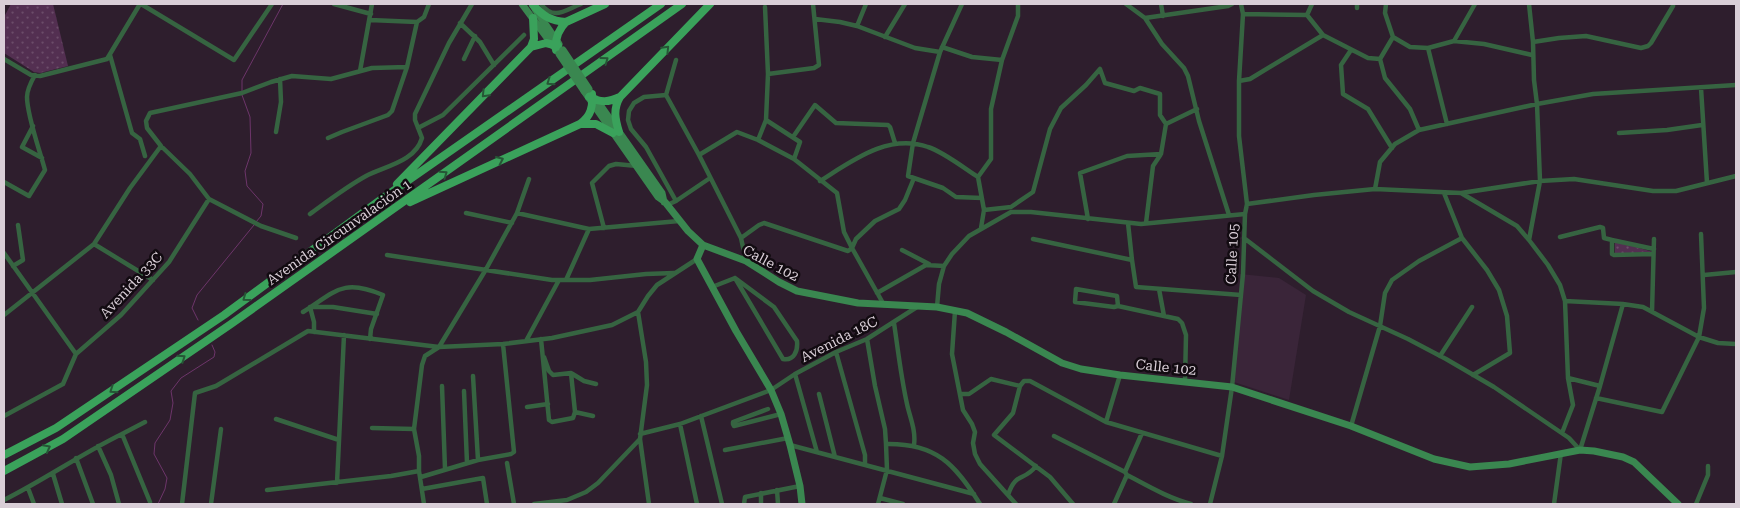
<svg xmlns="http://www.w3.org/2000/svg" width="1740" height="508" viewBox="0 0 1740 508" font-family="'Roboto Serif',serif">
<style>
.built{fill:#3a2539}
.grass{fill:url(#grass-dots)}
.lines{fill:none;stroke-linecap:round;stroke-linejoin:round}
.stream{stroke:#6d356a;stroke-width:1}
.street{stroke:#366441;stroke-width:4.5}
.secondary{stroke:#3a8750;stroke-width:7}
.primary{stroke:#3aa25b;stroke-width:8}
.secondary-bridge{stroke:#3a8750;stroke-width:7}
.oneway{stroke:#265636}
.labels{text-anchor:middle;stroke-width:5;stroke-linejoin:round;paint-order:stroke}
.street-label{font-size:14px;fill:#d9ced7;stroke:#120b11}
</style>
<defs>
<pattern id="grass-dots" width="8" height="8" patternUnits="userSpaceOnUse" patternTransform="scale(1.25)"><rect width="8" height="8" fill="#532f51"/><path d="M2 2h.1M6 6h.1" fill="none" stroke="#6b4c69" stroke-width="1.8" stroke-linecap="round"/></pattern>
</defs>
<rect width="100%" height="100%" fill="#2e1e2d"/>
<path class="built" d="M1240,274L1279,278L1306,295L1289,400L1234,382Z"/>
<path class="grass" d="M11,4H53L68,66L40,73L34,72L4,53V17Z
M1615,241L1653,252L1615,254Z"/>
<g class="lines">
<path class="stream" d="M242,91V80L283,4
M242,95L250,117L251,153L245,171L247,186L263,204L261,216L256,222
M198,320L192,308L197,295L254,225
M158,504L165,489L167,478L154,454L155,443L170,420L173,403L171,391L181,378L214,357L215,352L212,345"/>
<path class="street" d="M141,4L234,60L272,4
M334,4L371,14
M541,4C554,21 565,10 581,4
M962,4L940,52L913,143L908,176L943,188L956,197L982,198
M1126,4L1145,18L1162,44L1184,68L1188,76L1199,121L1229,215
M1161,4L1163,16
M1386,4L1385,13L1393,37L1410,47L1428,48L1454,41L1484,44L1532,55
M1529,4L1533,42L1534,80L1537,104L1540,181L1529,240L1548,265L1560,285L1565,301L1568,378L1573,405L1562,433
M1357,8V4
M1243,14L1307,15L1312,4
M1307,15L1323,35L1368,58L1380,59
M1145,18L1228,6L1232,4
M815,19L840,22L857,26L915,48L940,52
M370,20L417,22L424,17L429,4
M460,23L480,42L494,65
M857,26L866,4
M885,37L905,4
M1393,37L1380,59L1385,78L1410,109L1419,130
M1454,41L1475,4
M1533,42L1559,38L1586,36L1641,48L1648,46L1651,43L1673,6
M942,47L972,57L1002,60
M1428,48L1447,124
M1351,50L1341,65L1343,94L1368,109L1392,148
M110,55L132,133L140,139L145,156
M4,59L31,75L40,76L107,59L140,4
M464,59L475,36
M676,60L666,95L699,155L741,238L746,261
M360,71L372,4
M768,74L814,68L819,65L813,4
M1239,81L1250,79L1323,35
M1701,88L1707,183
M666,95L644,97L634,103L629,111L628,120L631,129L646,147L676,201
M766,120L800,142L794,159
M1166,124L1197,109
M33,126L22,147L42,158
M418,128L443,115L524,35
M276,132L281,102L280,79
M1619,133L1667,130L1702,125
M793,137L815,105L836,123L888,125L890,127L895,143
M328,138L342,132L388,115L392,111L407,67L417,22
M758,140L766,120L768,74L765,7
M699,155L737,132L758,140L794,159L837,193L844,232L852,248
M978,177L991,159V109L1002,60L1018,16V4
M820,181C852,161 888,133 928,147C942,151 964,168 978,177L984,210L981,228
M4,182L29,196L45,170C40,151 27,116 27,97C27,90 31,82 35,75
M1375,189L1380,162L1395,144L1419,130L1537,104L1593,94L1736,85
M1444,193L1462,238L1487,270L1499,290L1507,316L1510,353L1473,375
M1461,193L1517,226L1529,240
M209,199L190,174L161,146L147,128L146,121L150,113L242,93L271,82L292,76L331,79L372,68L407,67
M1247,204L1314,195L1375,189L1461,193L1540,181L1574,179L1653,191H1676L1736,176
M667,205L676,201L710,178
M984,210L1011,207L1033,192L1050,129L1061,108L1086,85L1100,69L1105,83L1134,91L1140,88L1160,94V115L1166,124L1161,154L1153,166L1146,223
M466,213L512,223
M517,213L529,179
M310,214C328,201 346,187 366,176C385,166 415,162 422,138L415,120V114L449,43L472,4
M1088,219L1080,173L1127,156L1161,154
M1128,223L1132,260
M604,228L592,183L609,166L616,164L637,166
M1560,237L1600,227L1603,228L1604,238L1612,240
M741,238L759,225L764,223L848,251L852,248L884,305
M1244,238L1313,291L1349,312L1408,339L1446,359L1494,387L1569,438L1580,450
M1033,239L1132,260L1136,287L1241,295
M94,244L153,280
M852,248L856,239L875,221L899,209L905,200L914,178
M902,250L929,264
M4,253L76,354L121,315L169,262L209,199L261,226L296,238
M1653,254L1614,255L1612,254V240L1654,249
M387,255L552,280H590L646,274L674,273
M13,266L23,260L18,225
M1704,275L1736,272
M735,278L774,307L797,341C798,351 794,361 783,359Z
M566,280L589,229
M712,287L735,278
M1159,289L1164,316L1178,319L1182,323L1186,335L1185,382
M877,293L926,265L944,266
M1565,301L1623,304L1643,307L1699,337L1718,343L1736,344
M1118,306L1117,296L1076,289L1075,302L1114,307L1118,306L1164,316
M937,307L939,284L944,266L952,254L969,236L1011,212H1031L1141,224L1245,214
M955,311L952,354L963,410L972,424L975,432L973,443L975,454L980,464L1016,504
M303,312C336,291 343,278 383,295L371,329L370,339
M1652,312L1654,239
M4,315L94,244L130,188L161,146
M894,323C898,350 901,377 907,404C910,418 916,430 914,445
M314,332V322L310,307H333L377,314
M541,339L549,420L552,422L573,418L575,412
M867,339L875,386L885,429L886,444L887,470L878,504
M526,341L559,280
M836,352L865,455V464
M1440,356L1472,307
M544,357L549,371L553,375L571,373L584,381L596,384
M571,373L575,412L593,416
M795,374L817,452
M473,376L478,460
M1568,378L1600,386
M442,386L445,469
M1020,386L1013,413L994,435L1050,477L1073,504
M464,391L467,463
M819,394L835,457
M960,394H969L991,379L1020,386L1024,381H1030L1106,422L1222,456
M1596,398L1662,412L1699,337L1704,308L1701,234
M527,407L548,404
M768,409L733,422V424L734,426L781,414
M4,416L63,384L76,354
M701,416L722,504
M276,419L339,440
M1106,422L1120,375
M680,424L697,504
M1351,426L1380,326L1385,293L1392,280L1419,261L1462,238
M372,428L414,429
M122,434L145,422
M640,434L680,424L771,390L795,374L836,352L867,339L917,307
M1054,436L1125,472L1127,475C1148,486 1168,498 1191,504
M640,439L649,504
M886,444C936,443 955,464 980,504
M790,445L974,494
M98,446L111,475L119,504
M725,450L788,438
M1580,450L1600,386L1623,304
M76,458L93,504
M507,463L514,504
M1125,472L1142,433
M53,474L62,504
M421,477L478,460L511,454L514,452L503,344
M337,483L344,335
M28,488L34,504
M422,489L483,478L487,504
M267,490L391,476L419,471
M777,490L778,504
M761,493V504
M1008,495C1016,471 1024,482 1036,466
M880,498L903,504
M4,500C44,480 81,454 122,434L150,502
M182,504L195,393L216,386L308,331L439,347L485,271L517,213L589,229L679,221
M211,504L221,429
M424,504L419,471V456L414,429L422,365L425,356L439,347L503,344L552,338L612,325L638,312L648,296L657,285L697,259
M534,504L567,500L586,492L598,483L640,439L647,385L646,362L638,312
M744,504L745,497L800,486
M1114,504L1127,475
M1210,504L1222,456L1232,387L1243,274L1245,214L1247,204L1239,136V81L1243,14L1241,4
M1554,504L1561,453
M1696,504L1708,475V466"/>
<path class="secondary" d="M522,4L553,46
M535,9L559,44
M584,91L658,197L665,202L688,231L703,245L746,261L779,282L797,291L858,303L937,307L967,313L1006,332L1062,363L1081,369L1120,375L1232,387L1351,426L1434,459L1470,467L1509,464L1580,450L1594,451L1623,457L1634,462L1678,504
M596,99L662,193L664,202
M703,245L697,259L736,331L771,390L781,414L790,445L800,486L802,504"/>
<path class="primary" d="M533,5C543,16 551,21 566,22
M531,47L546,43L558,46
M556,50C555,39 558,30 566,22L605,4
M589,97C601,103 609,102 620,97
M580,124H596L613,133
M619,132C615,119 613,109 620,97L710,4
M397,184L531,47L534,39L533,18
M410,202L580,124C591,116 593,107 592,94
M4,455L56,428L224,315L383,198L661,4
M4,471L63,439L231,324L682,4"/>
<path class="secondary-bridge" d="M563,50L589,89
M559,54L584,91"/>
</g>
<defs><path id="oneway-chevron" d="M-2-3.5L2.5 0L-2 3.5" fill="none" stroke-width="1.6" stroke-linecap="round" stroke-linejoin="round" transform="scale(1.25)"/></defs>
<g class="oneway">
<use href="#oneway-chevron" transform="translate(666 49) rotate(-46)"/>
<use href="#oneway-chevron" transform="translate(605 60) rotate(-36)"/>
<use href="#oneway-chevron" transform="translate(550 82) rotate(145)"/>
<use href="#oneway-chevron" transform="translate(485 94) rotate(134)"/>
<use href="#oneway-chevron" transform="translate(500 160) rotate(-25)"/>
<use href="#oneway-chevron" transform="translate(444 174) rotate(-35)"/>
<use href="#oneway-chevron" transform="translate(246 298) rotate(144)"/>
<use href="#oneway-chevron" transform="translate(182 358) rotate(-34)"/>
<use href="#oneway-chevron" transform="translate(113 390) rotate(146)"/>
<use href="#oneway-chevron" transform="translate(47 448) rotate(-28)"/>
</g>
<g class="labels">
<g class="street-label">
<text transform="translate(339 232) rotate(-35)" y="5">Avenida Circunvalación 1</text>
<text transform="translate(1232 254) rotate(-87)" y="5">Calle 105</text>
<text transform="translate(771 263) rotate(28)" y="5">Calle 102</text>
<text transform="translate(131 285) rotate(-47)" y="5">Avenida 33C</text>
<text transform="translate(839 339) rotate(-27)" y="5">Avenida 18C</text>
<text transform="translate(1166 367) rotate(6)" y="5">Calle 102</text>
</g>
</g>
<rect width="1740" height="508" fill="none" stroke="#d9ced7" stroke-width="10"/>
</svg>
